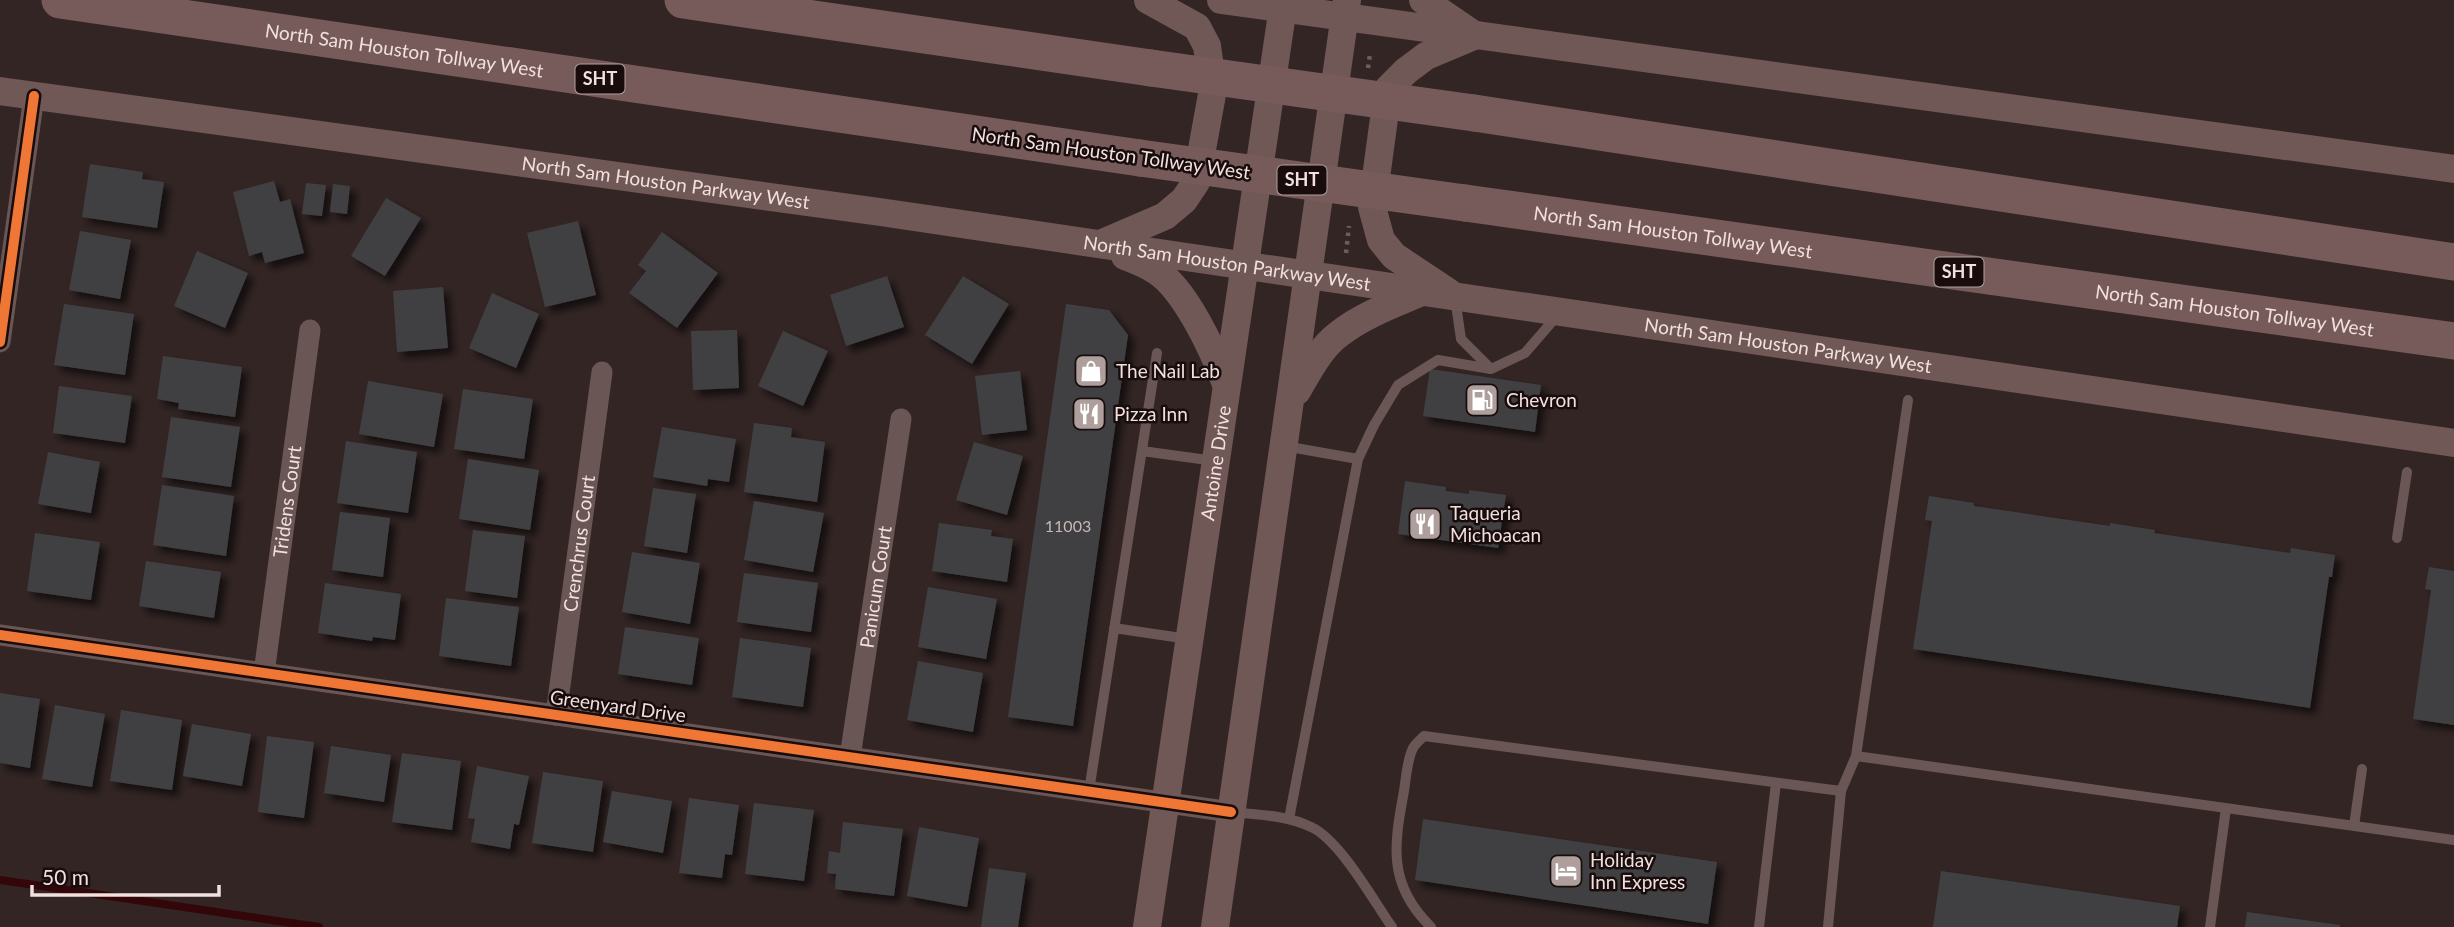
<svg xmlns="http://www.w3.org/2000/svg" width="2454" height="927" viewBox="0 0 2454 927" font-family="Lato,sans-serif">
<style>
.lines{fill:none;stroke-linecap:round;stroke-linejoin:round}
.stream{stroke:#330709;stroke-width:8}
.building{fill:#414043;filter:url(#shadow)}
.path{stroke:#6d5e5c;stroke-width:4.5;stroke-dasharray:3.5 5;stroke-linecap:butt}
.service{stroke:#6a5755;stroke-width:10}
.minor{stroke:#6a5755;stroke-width:21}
.secondary{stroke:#705856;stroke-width:28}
.motorway{stroke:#765b5a;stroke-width:37}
.motorway-bridge{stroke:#765b5a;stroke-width:37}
.cycleway-casing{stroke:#180d0c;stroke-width:15}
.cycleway{stroke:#f07635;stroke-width:10}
.labels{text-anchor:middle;stroke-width:5;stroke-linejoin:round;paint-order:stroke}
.number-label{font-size:16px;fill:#c5b8b7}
.shield{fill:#180d0c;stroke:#b0a19f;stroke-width:2}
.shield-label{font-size:18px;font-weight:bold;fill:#f1e0de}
.street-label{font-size:19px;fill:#f1e0de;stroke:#180d0c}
.poi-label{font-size:19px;fill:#f1e0de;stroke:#180d0c;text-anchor:start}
</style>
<defs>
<filter id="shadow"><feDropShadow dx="6" dy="6" stdDeviation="3.5" flood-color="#0009"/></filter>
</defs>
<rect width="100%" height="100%" fill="#322524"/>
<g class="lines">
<path class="stream" d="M0,880L319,927"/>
</g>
<path class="building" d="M90,164L143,172L142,179L164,182L157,228L82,217Z
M274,181L280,202L290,199L304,253L265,263L262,252L249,256L233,192Z
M306,183L326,185L322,216L302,214Z
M333,184L350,186L347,214L330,212Z
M386,198L421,218L385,276L351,256Z
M578,221L596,295L545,307L527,233Z
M80,231L131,240L120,299L69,290Z
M662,232L718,273L677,328L629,293L646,271L638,265Z
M197,251L248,273L225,328L174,306Z
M887,276L904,327L846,346L830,295Z
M963,276L1009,304L972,364L925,335Z
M443,287L448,348L397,352L393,291Z
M492,293L539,314L516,368L469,348Z
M64,304L134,314L125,375L54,365Z
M1066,304L1109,310L1128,335L1073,726L1008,717Z
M737,330L739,388L693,390L691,331Z
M783,331L828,351L803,406L758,386Z
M163,356L242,367L235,417L178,409L179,403L157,399Z
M1430,369L1541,385L1535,432L1423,416Z
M1020,371L1027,430L982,435L975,376Z
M368,381L443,394L434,447L359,434Z
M59,386L132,396L125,443L53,433Z
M463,389L533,399L524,459L454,449Z
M171,417L240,427L231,487L162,477Z
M754,423L792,428L791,437L825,442L817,502L744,492Z
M662,427L736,439L729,482L708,479L707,486L653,477Z
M346,441L417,452L408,513L337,503Z
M974,442L1023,456L1007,515L956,500Z
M48,452L100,462L91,513L38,504Z
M468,459L539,470L530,530L459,519Z
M1405,481L1446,487V491L1469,494V490L1506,495L1498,548L1398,534Z
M162,485L234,496L226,556L153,545Z
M653,488L696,494L687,553L644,546Z
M1929,496L1974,503V506L2110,526V523L2155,530L2154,533L2290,553L2291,548L2335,555L2332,577H2329L2310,708L1913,649L1932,521L1925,520Z
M754,501L824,513L813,572L744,560Z
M340,512L390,518L383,577L332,570Z
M939,523L992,530L991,536L1013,539L1007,582L932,571Z
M473,530L525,536L517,598L465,591Z
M35,533L100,542L91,600L27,591Z
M632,552L700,563L690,624L622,612Z
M146,561L221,572L214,618L139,606Z
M2429,567L2454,571V725L2413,719L2431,590L2425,589Z
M744,573L818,583L811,632L737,622Z
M325,583L401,594L395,640L373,637L372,641L318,633Z
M928,587L997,599L986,659L918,647Z
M446,598L519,607L511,666L439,656Z
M625,627L699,638L692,685L618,674Z
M740,638L811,648L803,707L732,697Z
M918,661L983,673L973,732L907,720Z
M0,693L40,699L30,768L0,763Z
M55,705L105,714L92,787L42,779Z
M121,710L182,720L172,790L110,781Z
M192,724L251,734L242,786L183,776Z
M267,736L314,742L304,818L258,812Z
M331,746L391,755L384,802L324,793Z
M402,753L461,761L452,830L392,822Z
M477,766L529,776L519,825L514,824L510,849L471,842L475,819L468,818Z
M543,772L603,781L593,852L532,843Z
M612,791L672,801L663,853L603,842Z
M689,798L739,805L732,855L725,854L722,878L679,873Z
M754,803L814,810L804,881L745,874Z
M1423,819L1717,862L1708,924L1415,880Z
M843,822L903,829L894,896L835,889L836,874L827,873L829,851L840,853Z
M919,827L979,838L967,907L907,896Z
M989,868L1026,873L1018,927H981Z
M1941,871L2180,906L2177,927H1933Z
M2247,912L2340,925V927H2245Z"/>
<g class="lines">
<path class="path" d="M1368,68L1370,54
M1346,253L1349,226"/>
<path class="service" d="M1455,298L1461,339L1491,369
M1284,446L1358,459L1374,425L1398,385L1438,360L1491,369L1525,353L1557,316
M1142,451L1215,461
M2397,538L2407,472
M1114,628L1188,639
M1856,756L2454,840
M1089,791L1157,353
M1232,812C1258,815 1287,815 1311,827C1340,840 1373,900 1392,927
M1289,819L1358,459
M2354,826L2362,769
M1431,927C1387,884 1394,845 1404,791C1406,778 1407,760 1413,748C1415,744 1421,739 1424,736L1841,791
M1759,927L1776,783
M1828,927L1841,791L1856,756L1908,400
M2210,927L2226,808"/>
<g class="minor">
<path d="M0,342L34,96"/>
<path d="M0,635L1231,812"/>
<path id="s1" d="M264,673L310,330"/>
<path id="s2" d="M556,715L602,372"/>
<path id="s3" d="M850,757L901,419"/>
</g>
<g class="secondary">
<path d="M1221,0L2454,169"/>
<path d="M1423,0L1470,32"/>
<path id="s4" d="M0,91L880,212L2454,443"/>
<path d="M1100,244L1165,216L1184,200L1196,182L1213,89L1207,46L1197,27L1148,0"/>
<path d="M1125,256C1135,260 1146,264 1155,270C1185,288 1214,352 1226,384"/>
<path d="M1448,292L1394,256L1381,240L1372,207L1388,89L1406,71L1426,56L1476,35"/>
<path d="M1297,391C1308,372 1320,348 1339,334C1363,315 1394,304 1422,292"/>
<path id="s5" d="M1147,927L1284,0"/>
<path d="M1215,927L1347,0"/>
</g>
<g class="motorway">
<path id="s6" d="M60,0L1140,158"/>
<path d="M683,0L1151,68"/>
<path d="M1474,113L2454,262"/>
<path id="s7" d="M1465,203L2454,341"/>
</g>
<path class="motorway-bridge" d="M1151,68L1474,113
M1140,158L1465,203"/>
<defs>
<path id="cycleway" d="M0,342L34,96
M0,635L1231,812"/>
</defs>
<use href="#cycleway" class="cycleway-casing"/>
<use href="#cycleway" class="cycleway"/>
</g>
<defs>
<symbol id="shop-square" viewBox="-11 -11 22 22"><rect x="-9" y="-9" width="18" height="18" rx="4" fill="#ae9f9d" stroke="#180d0c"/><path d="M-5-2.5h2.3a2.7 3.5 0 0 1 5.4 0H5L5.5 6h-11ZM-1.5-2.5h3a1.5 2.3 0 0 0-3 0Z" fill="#fff"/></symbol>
<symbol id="fuel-square" viewBox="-11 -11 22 22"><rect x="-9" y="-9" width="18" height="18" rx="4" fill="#ae9f9d" stroke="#180d0c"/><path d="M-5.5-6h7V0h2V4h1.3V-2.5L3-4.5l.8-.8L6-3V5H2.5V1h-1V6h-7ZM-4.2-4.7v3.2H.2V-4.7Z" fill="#fff"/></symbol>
<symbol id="restaurant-square" viewBox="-11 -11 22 22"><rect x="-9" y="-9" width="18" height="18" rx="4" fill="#ae9f9d" stroke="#180d0c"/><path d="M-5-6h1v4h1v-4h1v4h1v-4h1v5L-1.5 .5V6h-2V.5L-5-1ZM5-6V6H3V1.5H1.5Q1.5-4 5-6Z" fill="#fff"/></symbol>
<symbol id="hotel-square" viewBox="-11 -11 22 22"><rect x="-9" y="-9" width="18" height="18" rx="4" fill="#ae9f9d" stroke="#180d0c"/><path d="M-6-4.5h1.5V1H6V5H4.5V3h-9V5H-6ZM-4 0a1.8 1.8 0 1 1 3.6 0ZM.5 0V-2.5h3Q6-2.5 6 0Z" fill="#fff"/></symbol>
</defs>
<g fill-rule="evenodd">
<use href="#shop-square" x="1072" y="352" width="38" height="38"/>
<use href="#fuel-square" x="1463" y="381" width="38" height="38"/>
<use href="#restaurant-square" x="1070" y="395" width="38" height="38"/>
<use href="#restaurant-square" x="1406" y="505" width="38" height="38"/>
<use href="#hotel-square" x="1547" y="852" width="38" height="38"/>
</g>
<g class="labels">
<g class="number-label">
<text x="1068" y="532">11003</text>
</g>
<g class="shield">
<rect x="575.5" y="64.5" width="49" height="29" rx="5"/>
<rect x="1277.5" y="165.5" width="49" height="29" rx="5"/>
<rect x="1934.5" y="257.5" width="49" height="29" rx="5"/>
</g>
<g class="shield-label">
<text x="600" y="85">SHT</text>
<text x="1302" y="186">SHT</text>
<text x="1959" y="278">SHT</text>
</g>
<g class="street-label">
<text dy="7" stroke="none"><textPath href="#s6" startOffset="348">North Sam Houston Tollway West</textPath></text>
<text transform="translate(1111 153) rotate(8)" y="7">North Sam Houston Tollway West</text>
<text dy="7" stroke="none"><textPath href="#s4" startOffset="672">North Sam Houston Parkway West</textPath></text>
<text dy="7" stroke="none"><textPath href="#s7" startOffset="210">North Sam Houston Tollway West</textPath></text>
<text dy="7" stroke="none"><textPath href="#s4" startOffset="1239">North Sam Houston Parkway West</textPath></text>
<text dy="7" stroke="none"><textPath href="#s7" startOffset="777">North Sam Houston Tollway West</textPath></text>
<text dy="7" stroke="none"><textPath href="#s4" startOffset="1806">North Sam Houston Parkway West</textPath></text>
<text dy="7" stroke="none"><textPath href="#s5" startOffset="469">Antoine Drive</textPath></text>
<text dy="7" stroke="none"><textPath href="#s1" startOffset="173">Tridens Court</textPath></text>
<text dy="7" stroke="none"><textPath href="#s2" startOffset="173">Crenchrus Court</textPath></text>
<text dy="7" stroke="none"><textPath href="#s3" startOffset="172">Panicum Court</textPath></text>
<text transform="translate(618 706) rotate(8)" y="7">Greenyard Drive</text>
</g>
<g class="poi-label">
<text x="1116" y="378">The Nail Lab</text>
<text x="1506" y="407">Chevron</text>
<text x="1114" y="421">Pizza Inn</text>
<text x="1450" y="520">Taqueria<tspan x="1450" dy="22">Michoacan</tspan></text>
<text x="1590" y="867">Holiday<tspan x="1590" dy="22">Inn Express</tspan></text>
</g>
</g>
<path d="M32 885v10h187v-10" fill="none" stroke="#f1e0de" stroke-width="3.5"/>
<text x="42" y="885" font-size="21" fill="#f1e0de" stroke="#180d0c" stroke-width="5" paint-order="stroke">50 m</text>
</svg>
